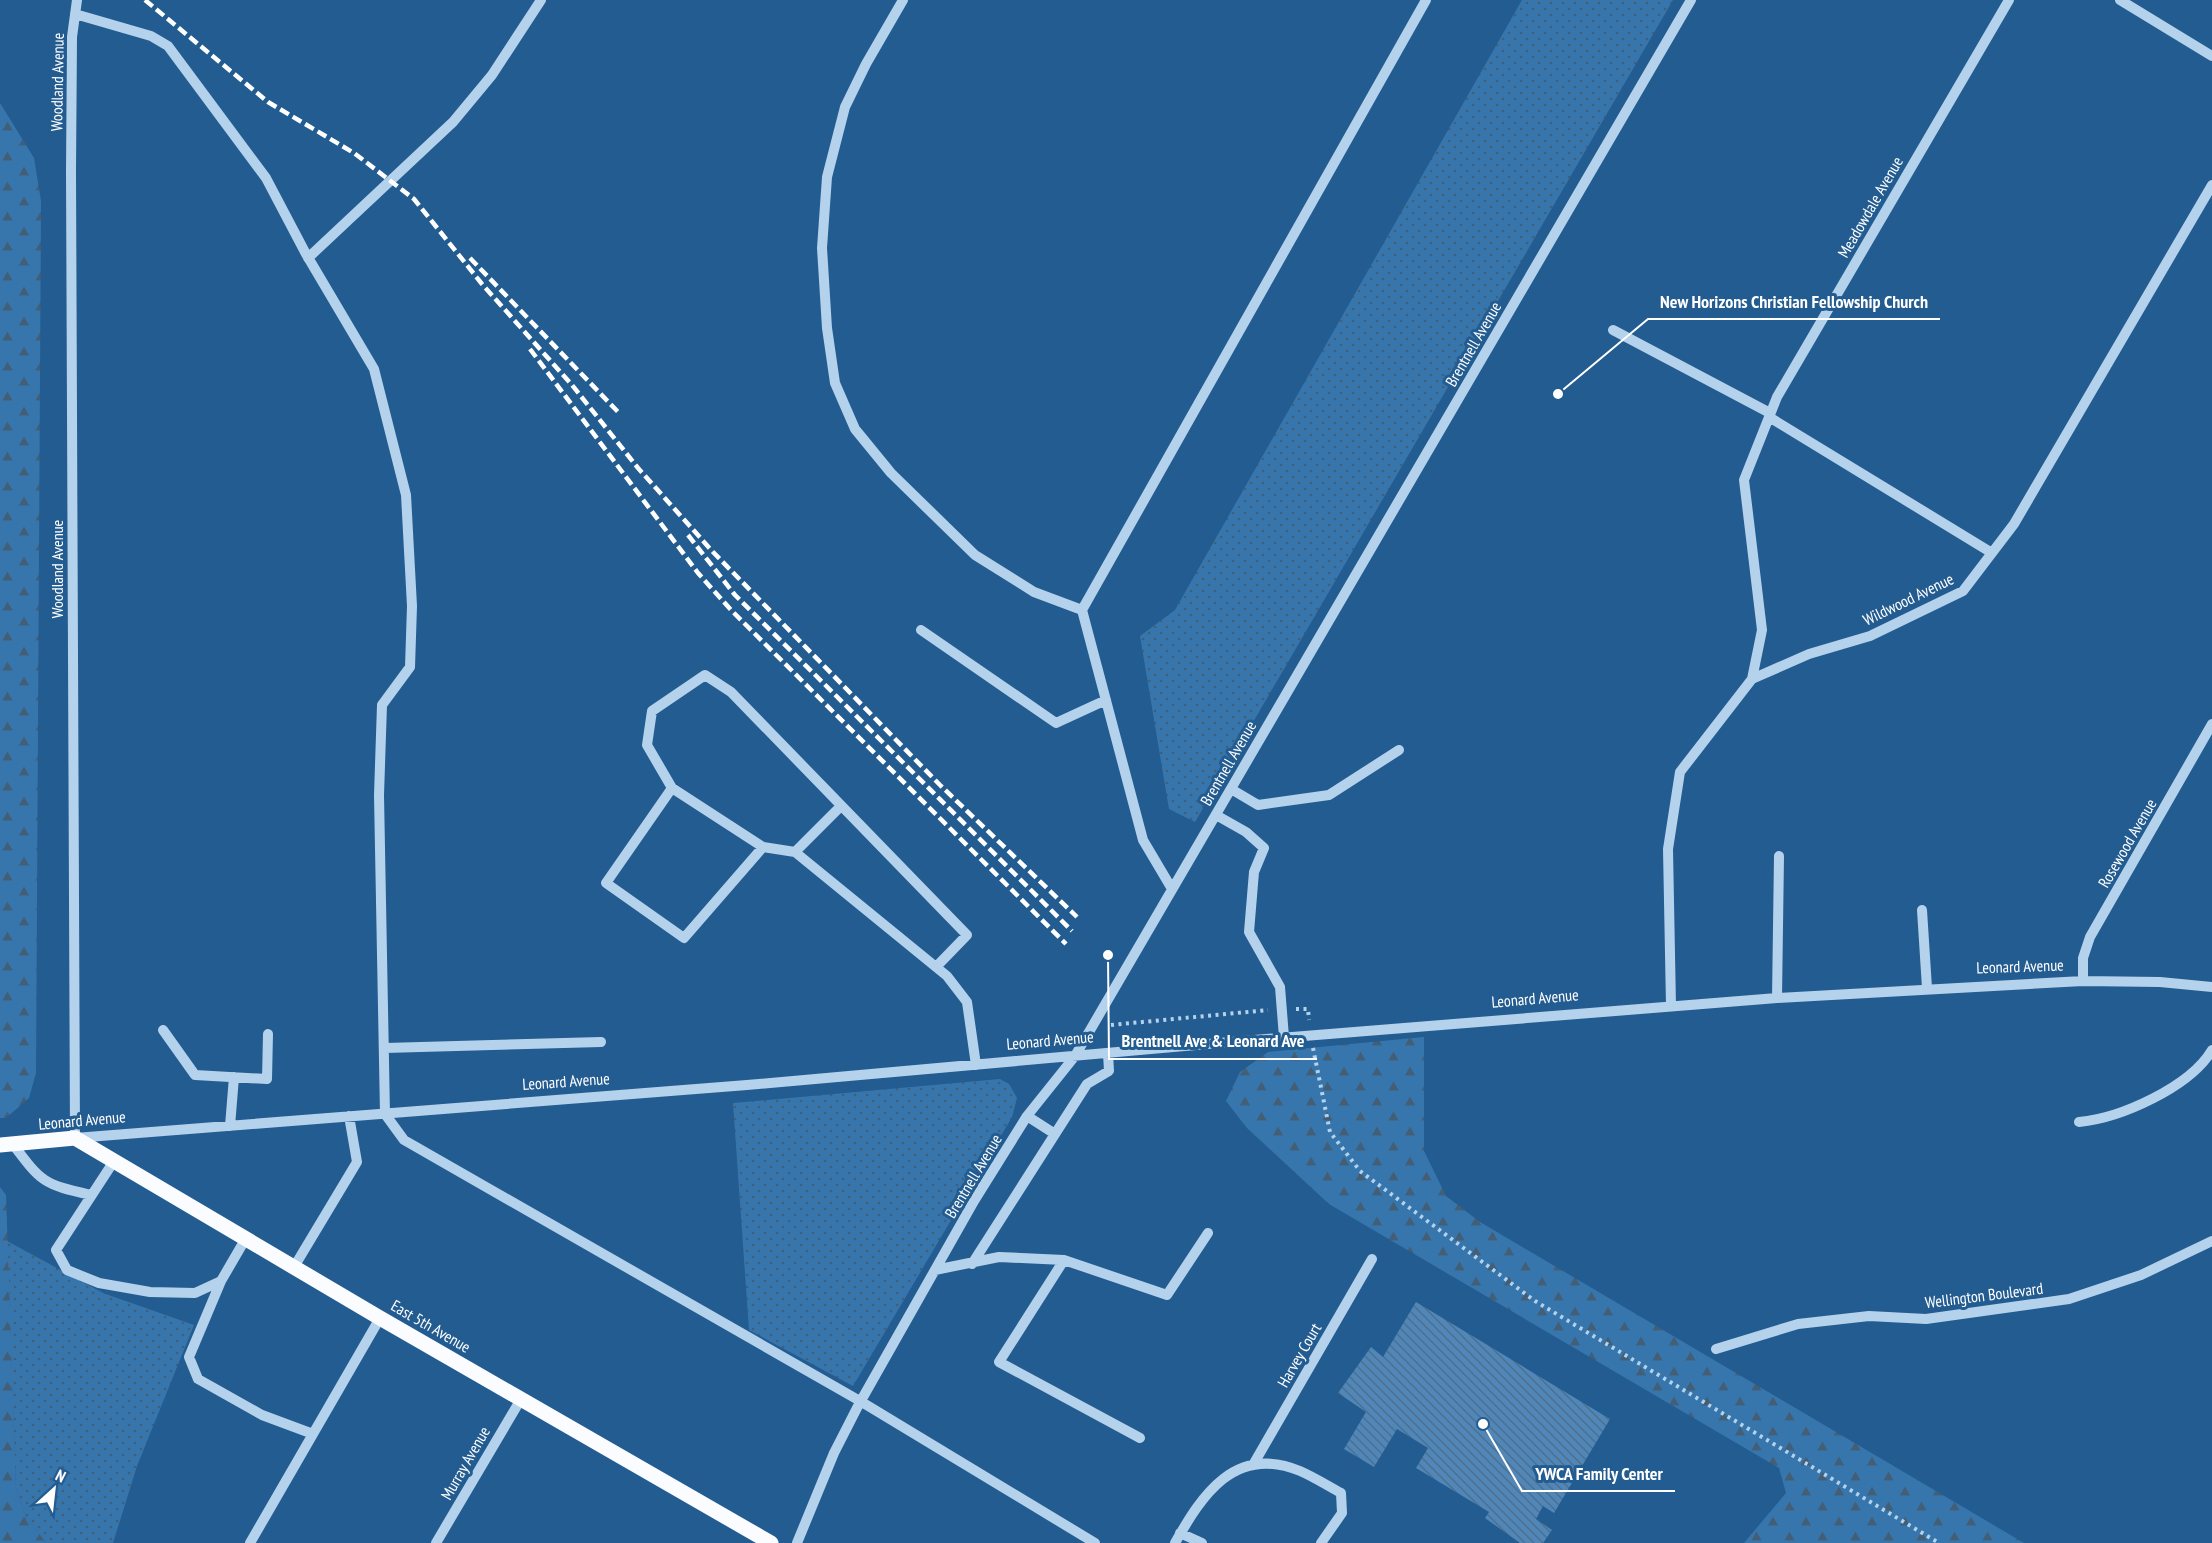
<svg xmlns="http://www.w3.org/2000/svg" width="2212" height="1543" viewBox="0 0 2212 1543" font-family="'PT Sans Narrow',sans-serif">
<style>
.grass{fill:url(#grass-dots)}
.forest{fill:url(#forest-firs)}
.building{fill:url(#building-back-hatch)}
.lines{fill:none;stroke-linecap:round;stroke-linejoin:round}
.path{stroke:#b4d2ec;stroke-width:4;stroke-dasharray:3 4.5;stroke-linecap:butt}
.minor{stroke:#b4d2ec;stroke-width:10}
.major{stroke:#fafcff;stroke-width:15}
.rail{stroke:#fff;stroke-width:4.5;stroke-dasharray:10 4.5;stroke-linecap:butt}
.labels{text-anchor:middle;stroke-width:6;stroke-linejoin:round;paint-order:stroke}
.street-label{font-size:16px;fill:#fff;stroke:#235c90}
.leader{fill:none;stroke:#fff;stroke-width:2}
.callout-dot{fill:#fff;stroke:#235c90;stroke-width:2}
.callout-label{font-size:18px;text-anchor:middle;font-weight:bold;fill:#fff;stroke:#235c90;stroke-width:6;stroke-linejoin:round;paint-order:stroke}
</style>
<defs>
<pattern id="grass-dots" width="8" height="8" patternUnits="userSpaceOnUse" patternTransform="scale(1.5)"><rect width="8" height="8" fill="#3776ad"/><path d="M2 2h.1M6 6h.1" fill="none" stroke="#435f78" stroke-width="1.8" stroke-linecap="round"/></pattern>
<pattern id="forest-firs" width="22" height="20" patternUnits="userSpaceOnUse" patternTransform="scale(1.5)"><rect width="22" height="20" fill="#3776ad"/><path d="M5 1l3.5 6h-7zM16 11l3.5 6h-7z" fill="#435f78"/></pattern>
<pattern id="building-back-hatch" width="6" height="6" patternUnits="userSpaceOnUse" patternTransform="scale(1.5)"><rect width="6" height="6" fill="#5087b8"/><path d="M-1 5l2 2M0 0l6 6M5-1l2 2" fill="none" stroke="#4e6f8d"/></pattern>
</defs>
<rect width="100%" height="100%" fill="#235c90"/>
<path class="grass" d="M1522,0H1673L1195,822L1169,809L1140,636L1175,610Z
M1000,1079L1009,1084L1017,1098L1012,1117L853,1386L749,1330L733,1103Z
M7,1241L103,1293L194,1325L137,1466L113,1543H46L26,1517L16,1489Z"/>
<path class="forest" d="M0,103L34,158L41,201L36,1073L29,1098L6,1118H0Z
M1424,1037V1151L1446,1196L1480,1222L2024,1543H1744L1786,1493L1779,1468L1329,1204L1247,1128L1226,1101L1240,1072L1268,1052Z
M0,1187L6,1195L16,1489L26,1517L46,1543H0Z"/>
<path class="building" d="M1416,1302L1610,1419L1554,1513L1543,1506L1536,1519L1552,1530L1543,1543H1520L1485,1518L1489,1512L1416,1468L1428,1448L1397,1429L1374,1467L1344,1449L1366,1412L1338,1393L1371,1347L1383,1357Z"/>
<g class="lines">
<path class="path" d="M1296,1009H1308L1309,1020
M1111,1025L1268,1010
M1313,1048L1330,1132L1360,1171L1535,1301L1939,1543"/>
<path class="minor" d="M77,0L72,37L71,171L75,1138L747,1085L1230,1042L1777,998L2083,981L2160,982L2212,987
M903,0L866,64L845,107L827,177L822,248L827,328L835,383L855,429L891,473L975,555L1034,592L1082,610
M2120,0L2212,56
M75,14L151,36L168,46L266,178L306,254L374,369L406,495L412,606L410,667L382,705L379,795L385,1114L404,1140L860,1401L1095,1543
M308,258L453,122L492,75L541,0
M1613,330L1770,413
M1769,417L1992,553
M921,630L1056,723L1106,700
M1752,679L1762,630L1744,480L1777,397L2009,0
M672,788L647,745L652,711L705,675L731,692L967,935L936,967
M1231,789L1258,805L1329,795L1399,750
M1216,815L1246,832L1264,848L1254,872L1249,932L1280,987L1284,1037
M763,847L684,938L606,883L672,788L763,847L795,852L947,976L967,1002L976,1065
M795,852L841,806
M1172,889L1143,840L1082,610L1426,0
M1922,910L1927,988
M2083,981V958L2090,937L2212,724
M1777,998L1779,856
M1671,1006L1668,849L1680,772L1752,679L1809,654L1870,636L1963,591L2014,524L2212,185
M163,1030L195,1075L267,1079L268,1034
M385,1048L601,1042
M1027,1116L1055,1134
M2079,1122C2121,1118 2190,1087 2212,1050
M230,1126L234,1077
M12,1143C42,1183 43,1184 91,1195
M114,1161L56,1250L67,1270L99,1283L150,1292L195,1293L221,1281L246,1238
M1064,1260L999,1362L1140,1438
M972,1264L1087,1084L1109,1071L1108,1053
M294,1267L357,1162L349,1116
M935,1270L999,1257L1064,1260L1167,1295L1208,1233
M221,1281L189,1357L198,1379L262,1415L313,1434
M1716,1349L1798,1324L1869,1316L1926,1319L2069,1299L2141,1275L2212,1241
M1253,1465L1372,1259
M1180,1533L1202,1543
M250,1543L380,1318
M436,1543L521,1399
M797,1543L834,1453L858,1406L974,1201L1027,1116L1075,1056L1691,0
M1175,1543C1202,1495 1235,1444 1300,1471C1314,1477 1328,1486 1341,1493L1342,1513L1321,1543"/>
<path class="major" d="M0,1145L75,1138L380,1318L771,1543"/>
<path class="rail" d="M145,0L268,102L354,153L414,199L482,284L572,385L638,468L713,552L940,785L1077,917
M470,258L620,414
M530,349L698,573L731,610L1066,944
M688,535L735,595L1072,931"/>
</g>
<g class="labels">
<g class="street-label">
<text transform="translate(57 82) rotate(-89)" y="6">Woodland Avenue</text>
<text transform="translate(1870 207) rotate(-60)" y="6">Meadowdale Avenue</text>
<text transform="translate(1473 344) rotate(-60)" y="6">Brentnell Avenue</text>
<text transform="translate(57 569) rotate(-90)" y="6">Woodland Avenue</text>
<text transform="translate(1908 599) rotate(-26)" y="6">Wildwood Avenue</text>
<text transform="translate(1228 763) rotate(-60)" y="6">Brentnell Avenue</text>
<text transform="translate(2127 843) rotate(-60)" y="6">Rosewood Avenue</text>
<text transform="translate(2020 966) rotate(-2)" y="6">Leonard Avenue</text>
<text transform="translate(1535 998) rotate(-5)" y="6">Leonard Avenue</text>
<text transform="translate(1050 1040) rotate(-5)" y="6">Leonard Avenue</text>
<text transform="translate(566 1081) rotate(-4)" y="6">Leonard Avenue</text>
<text transform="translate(82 1120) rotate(-5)" y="6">Leonard Avenue</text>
<text transform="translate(973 1176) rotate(-59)" y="6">Brentnell Avenue</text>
<text transform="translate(1984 1295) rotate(-7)" y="6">Wellington Boulevard</text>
<text transform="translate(431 1326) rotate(30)" y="6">East 5th Avenue</text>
<text transform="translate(1299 1355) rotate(-60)" y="6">Harvey Court</text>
<text transform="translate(465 1463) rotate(-60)" y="6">Murray Avenue</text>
</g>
</g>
<path class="leader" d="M1558 394L1648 319H1940M1108 955L1109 1059H1317M1483 1424L1522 1491H1675"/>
<g class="callout-dot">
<circle cx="1558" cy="394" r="6"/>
<circle cx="1108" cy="955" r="6"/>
<circle cx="1483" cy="1424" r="6"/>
</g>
<g class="callout-label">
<text x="1794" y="308">New Horizons Christian Fellowship Church</text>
<text x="1213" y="1047">Brentnell Ave &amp; Leonard Ave</text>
<text x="1599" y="1480">YWCA Family Center</text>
</g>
<g transform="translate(54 1489) rotate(27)" stroke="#235c90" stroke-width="4.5" paint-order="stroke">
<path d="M0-4.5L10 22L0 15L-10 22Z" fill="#ffffff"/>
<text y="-9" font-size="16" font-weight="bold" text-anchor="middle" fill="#ffffff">N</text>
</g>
</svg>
